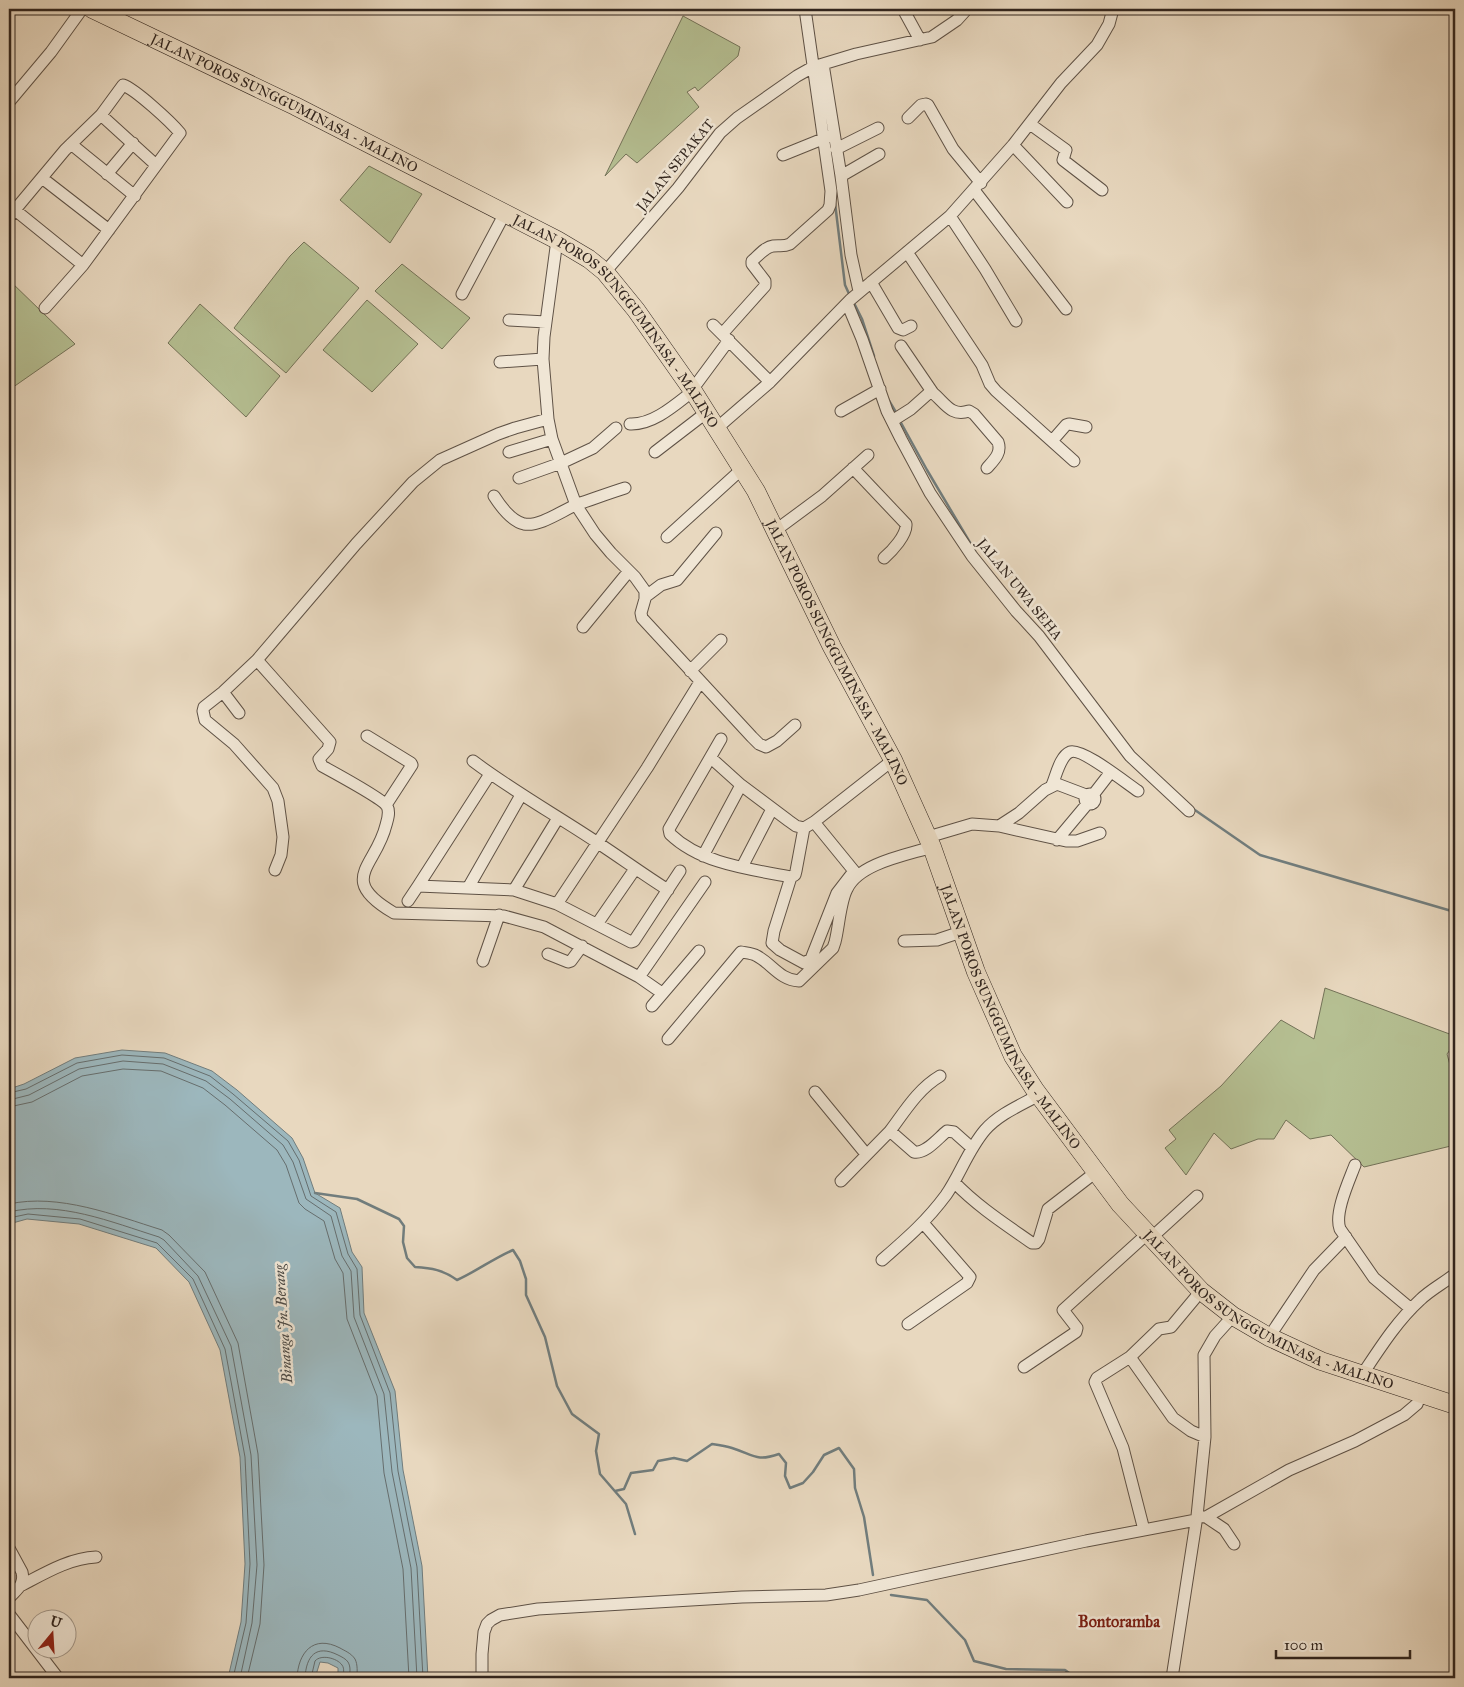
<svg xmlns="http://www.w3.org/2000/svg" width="1464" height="1687" viewBox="0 0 1464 1687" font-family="'IM FELL Great Primer',serif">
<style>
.green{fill:#b5bf92;stroke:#737258}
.water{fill:#9cb7bd;stroke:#717d7d}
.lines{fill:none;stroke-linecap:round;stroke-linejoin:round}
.shore{stroke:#666e6e;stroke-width:1}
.stream{stroke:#717d7d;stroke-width:2.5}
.minor-casing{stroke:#5f5246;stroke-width:13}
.primary-casing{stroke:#31251e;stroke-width:19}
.minor{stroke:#f0e6d5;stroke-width:11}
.primary{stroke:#e8d8bf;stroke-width:18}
.labels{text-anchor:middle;stroke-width:5;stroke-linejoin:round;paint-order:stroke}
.street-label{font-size:14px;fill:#31251e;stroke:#f0e6d5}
.water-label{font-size:15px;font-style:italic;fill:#4c4a46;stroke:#f0e6d5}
.quarter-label{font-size:16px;font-weight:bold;fill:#7a1f14;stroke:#f0e6d5}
</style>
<rect width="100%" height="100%" fill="#e8d8bf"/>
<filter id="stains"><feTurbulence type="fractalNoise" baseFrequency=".004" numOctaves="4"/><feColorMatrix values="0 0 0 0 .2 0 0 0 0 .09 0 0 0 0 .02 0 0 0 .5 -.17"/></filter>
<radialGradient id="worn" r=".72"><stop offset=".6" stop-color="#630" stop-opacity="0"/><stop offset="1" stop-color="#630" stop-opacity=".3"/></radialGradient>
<path class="green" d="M683,16L740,47L738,56L698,91L695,87L687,92L699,107L637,163L626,154L605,176Z
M369,166L422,194L390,243L340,200Z
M304,242L359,288L286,373L234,328L290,256Z
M402,264L470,318L442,349L375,291Z
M9,280L75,344L9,390Z
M367,300L418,344L372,392L323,350Z
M200,304L280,376L246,417L168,343Z
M1325,988L1455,1036V1043L1447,1054L1455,1083V1145L1364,1167L1331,1135L1310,1139L1286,1120L1274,1139H1258L1231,1149L1214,1133L1186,1175L1165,1148L1176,1139L1169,1130L1221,1086L1281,1020L1314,1039Z"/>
<path class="water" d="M122,1050L165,1053L212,1071L237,1090L292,1138L303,1158L315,1193L340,1208L352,1252L362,1267L364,1313L395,1391L403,1470L422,1566L428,1678H338V1668L328,1663L320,1662L315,1678H228L241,1622L245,1564L240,1457L220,1350L189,1282L156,1248L79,1224L27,1219L9,1224V1089L24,1084L75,1058Z"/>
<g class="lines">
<path class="shore" d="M9,1093L26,1089L77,1063L122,1055L164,1058L210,1076L233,1094L288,1141L299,1160L311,1196L336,1212L348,1254L357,1269L360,1315L390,1393L398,1471L417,1567L423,1678
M9,1100L29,1095L79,1069L123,1061L163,1064L206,1081L230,1099L283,1145L293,1162L306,1199L331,1216L342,1256L351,1271L354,1317L384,1394L392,1472L411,1568L417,1678
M9,1107L32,1102L82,1076L123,1069L161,1071L203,1088L225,1105L277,1150L286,1165L299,1203L305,1209L324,1221L335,1259L343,1273L347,1319L377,1396L384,1473L403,1569L409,1678
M9,1204C59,1193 114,1215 162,1230L169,1235L205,1272L238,1343L258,1454L264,1565L260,1624L247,1678
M9,1212C59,1200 111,1222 159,1237L164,1240L198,1276L231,1346L251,1455L257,1565L252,1623L240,1678
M9,1218L28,1214L80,1219L157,1243L193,1279L225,1349L245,1457L250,1564L246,1623L233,1678
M297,1678C298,1653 313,1634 340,1648C345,1651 351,1653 355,1659C358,1665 357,1672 357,1678
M305,1678C306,1656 316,1644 338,1655C342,1657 346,1659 348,1662C351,1667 350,1673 349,1678
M311,1678L315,1661C321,1654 337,1658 342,1665C345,1669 343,1674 343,1678"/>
<path class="stream" d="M835,203L845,285L850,296
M854,303L862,319L874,356
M888,399L897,414
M900,421L927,470L975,551
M1192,808L1260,855L1455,912
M315,1193L357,1199L399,1219L404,1226L403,1242L407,1258L415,1267C432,1268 443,1270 457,1280C477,1271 494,1258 513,1250L520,1261L526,1279V1295L545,1337L557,1386L572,1414L599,1434L596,1451L600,1474L626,1504L635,1534
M615,1491L624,1489L631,1473L653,1470L658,1461L674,1458L687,1461L712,1444C719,1445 726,1446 732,1448C754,1455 756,1462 779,1454L786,1463L785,1476L790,1488L803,1483L813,1472L824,1455L839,1448L854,1469L855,1488L864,1517L873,1575
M891,1595L927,1600L965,1640L974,1661L1006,1669L1065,1670L1076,1678"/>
<defs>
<path id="minor" d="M903,9L920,40
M823,64L841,176L851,255L859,291
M9,102L51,52L82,9
M101,115L156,165
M908,118L921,105L926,104L928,105L953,149L981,183
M1030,124L1066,150L1063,160L1102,190
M71,144L135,196
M1013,145L1067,202
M836,149L878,128
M783,155L830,136
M107,174L133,143
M841,176L879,154
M42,178L109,230
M974,190L1066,309
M15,210L83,265
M950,216L985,269L1016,321
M9,217L65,150L101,115L123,85C135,89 171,122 180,133L83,265L45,308
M557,240L544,337L543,359L548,419L552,439L576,505L595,534L611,553L635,577L645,591V599L641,613L642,618L752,737L759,744L766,747L777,741L795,725
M907,252L982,365L990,384L996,391L1074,461
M605,272L678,188L720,133L737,118L797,76L813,67L856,54L932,37L957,20L967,9
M871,282L898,328L903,330L911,326
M462,294L505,213
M847,303L862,339L887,411L901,439L930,493L972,556L1016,611L1039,636L1130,756L1189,811
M509,320L546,322
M713,325L770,382
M722,334L765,286V281L752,264V261C758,256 765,247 773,246C780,245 783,247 790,244L828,210L830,205L831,191L805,9
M901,346L933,393
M500,362L543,359
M692,390L729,340
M841,411L880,389
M892,421L911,409L929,393H933C945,403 951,417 969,411L974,414L998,442C1002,453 994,460 987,468
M630,424C653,425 675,405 693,391
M717,428L770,382L850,300L950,216L1013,145L1061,83L1097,45L1109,24L1113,9
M1052,441L1066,425L1069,424L1086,427
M509,452L552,439
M655,452L707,412
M853,468L906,524C907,535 892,551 884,558
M519,478L561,463L593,448L616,428
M494,496C501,507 511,521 524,524C540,527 563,510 578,504C593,499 609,493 625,488
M776,530L822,496L868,455
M667,537L743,468
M645,597L661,585L677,580L716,533
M583,627L629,571
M257,660L330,742L328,749L319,759L322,766C333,772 382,799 387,806C390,812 388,818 386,825C376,867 336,879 394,913L504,916L544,927L639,977L662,993
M690,671L721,640
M223,692L239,713
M367,736L411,763L412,765L386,805
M721,739L669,829L670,834C701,864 750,869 791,877L795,875L796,871L804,828
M711,758L741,785L789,821L796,826L804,828L814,822L893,760
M473,761C513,791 556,815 598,843C621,858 644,875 668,890
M1052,785C1056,776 1060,756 1070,752C1081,747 1126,783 1138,791
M1085 799a5 5 0 1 1 10 0a5 5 0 1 1-10 0Z
M1093,795L1110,773
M999,826L1066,841H1077L1100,833
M928,837L972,824L999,826L1019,813L1045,790L1057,784L1086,795
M1057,840L1088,803
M703,856L741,785
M742,867L772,809
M275,870L281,855L283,837L278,801L273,788L234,744L205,720L203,711L204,707L223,692L257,660L356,544L413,482L440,460L498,434L515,428L548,419
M791,877L774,931L772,943L780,950L804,963L811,959L837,893L854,871L814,822
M418,886L514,890L557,904L631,942L634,941L680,871
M468,888L521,795
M514,890L558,818
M408,901L418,886L490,774
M557,904L647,768L700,682
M597,924L635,869
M904,941L937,940L961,932
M548,954L568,962L571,961L582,946
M483,961L499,915
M639,977L705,882
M652,1006L699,951
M668,1039L741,952C746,953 752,953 757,956C772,964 780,980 799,981L833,948L835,942C839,927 840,902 847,889C859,863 907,855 932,847
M815,1092L866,1154
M890,1131C905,1111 918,1089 940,1076
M1355,1165C1349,1181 1334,1213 1340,1229L1374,1278L1411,1309
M841,1181L890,1131L914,1152C926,1154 938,1138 947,1131L954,1132L972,1148
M954,1182C977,1206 1005,1224 1032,1243H1036L1039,1239L1048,1209L1096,1172
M1151,1238L1197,1196
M882,1260C906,1239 926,1222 946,1195C960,1175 968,1150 985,1130C999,1114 1021,1105 1039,1095
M1201,1291L1171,1327L1159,1329L1130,1357L1173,1418L1191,1431L1205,1437
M908,1324L967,1283L970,1277L924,1224
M1269,1337L1314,1270L1346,1237
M1130,1357L1097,1378L1095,1382L1123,1448L1144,1530
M1024,1367L1076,1332L1077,1328L1063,1310L1147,1234
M1362,1375C1380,1348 1397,1321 1420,1300C1430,1290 1444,1283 1455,1274
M1197,1516L1206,1517L1289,1470L1355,1441L1404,1415L1417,1404L1421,1394
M1206,1517L1224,1529L1234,1544
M9,1548L22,1572C25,1585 17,1589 9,1598
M22,1585C45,1573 70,1558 96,1557
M9,1614L58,1678
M482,1672V1654L484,1632L487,1624L491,1620L500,1615L538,1609L742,1597L826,1595L859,1590L1086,1541L1196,1520
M1172,1678L1197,1516L1205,1437L1204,1355L1215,1336L1233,1316"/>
<g id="primary">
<path id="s1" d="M92,9L295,106L557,240L589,259L605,272L636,310L693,391L756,491L832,647L893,760L932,847L976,972L1013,1056L1035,1090L1120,1204L1201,1291L1233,1316L1269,1337L1321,1361L1455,1405"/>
</g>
</defs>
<use href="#minor" class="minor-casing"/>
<use href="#primary" class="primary-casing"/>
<use href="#minor" class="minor"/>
<use href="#primary" class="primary"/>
</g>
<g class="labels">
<g class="street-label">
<text dy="5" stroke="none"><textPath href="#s1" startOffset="214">JALAN POROS SUNGGUMINASA - MALINO</textPath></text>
<text transform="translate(675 165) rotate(-51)" y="5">JALAN SEPAKAT</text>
<text dy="5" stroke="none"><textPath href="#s1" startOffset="619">JALAN POROS SUNGGUMINASA - MALINO</textPath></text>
<text transform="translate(1020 589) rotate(51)" y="5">JALAN UWA SEHA</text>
<text dy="5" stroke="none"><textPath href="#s1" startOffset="1024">JALAN POROS SUNGGUMINASA - MALINO</textPath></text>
<text dy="5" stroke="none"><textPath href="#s1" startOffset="1429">JALAN POROS SUNGGUMINASA - MALINO</textPath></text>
<text dy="5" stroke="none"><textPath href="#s1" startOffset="1834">JALAN POROS SUNGGUMINASA - MALINO</textPath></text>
</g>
<g class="water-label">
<text transform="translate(283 1324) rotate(-94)" y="5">Binanga Jn. Berang</text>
</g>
<g class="quarter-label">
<text x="1119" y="1627">Bontoramba</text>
</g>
</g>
<rect width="1464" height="1687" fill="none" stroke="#e8d8bf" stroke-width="30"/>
<rect x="10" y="10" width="1444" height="1667" fill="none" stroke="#31251e" stroke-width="2.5"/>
<rect x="15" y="15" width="1434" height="1657" fill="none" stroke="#31251e"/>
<g transform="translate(52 1634) rotate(18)"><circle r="24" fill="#f0e6d5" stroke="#a4998c"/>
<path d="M0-4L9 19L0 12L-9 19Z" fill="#8f2418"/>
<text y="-8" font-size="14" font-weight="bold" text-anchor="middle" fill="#31251e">U</text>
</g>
<path d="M1276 1650v8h134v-8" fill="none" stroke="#31251e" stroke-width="2.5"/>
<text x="1284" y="1650" font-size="15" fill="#31251e" stroke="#f0e6d5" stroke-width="4" paint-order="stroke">100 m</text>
<rect width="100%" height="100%" filter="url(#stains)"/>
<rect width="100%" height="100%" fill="url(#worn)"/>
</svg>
